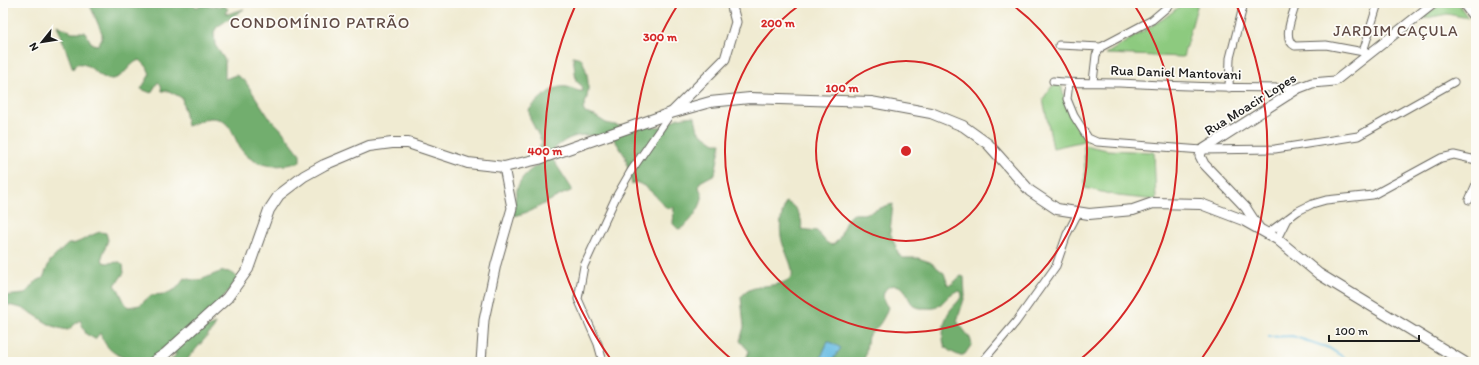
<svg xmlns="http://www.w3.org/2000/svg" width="1479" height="365" viewBox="0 0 1479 365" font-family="Itim,sans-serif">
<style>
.green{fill:#8dca7f;stroke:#54734e}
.forest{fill:#72ae6e;stroke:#476545}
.water{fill:#66bbe2;stroke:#416c7f}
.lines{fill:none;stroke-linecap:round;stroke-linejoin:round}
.stream{stroke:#66bbe2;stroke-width:2}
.minor-casing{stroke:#66645c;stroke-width:9}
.tertiary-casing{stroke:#66645c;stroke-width:11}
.secondary-casing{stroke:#66645c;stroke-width:12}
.minor{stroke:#fff;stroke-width:7}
.tertiary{stroke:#fff;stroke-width:9}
.secondary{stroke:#fff;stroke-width:10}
.ring{fill:none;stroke:#d62828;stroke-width:2}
.labels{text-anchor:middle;stroke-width:3.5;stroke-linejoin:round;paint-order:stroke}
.street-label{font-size:14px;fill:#1c1c1c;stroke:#fdfcf7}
.neighbourhood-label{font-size:15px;letter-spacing:1px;fill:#614c46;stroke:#fdfcf7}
.quarter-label{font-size:16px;letter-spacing:1px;fill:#614c46;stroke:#fdfcf7}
.centre{fill:#d62828;stroke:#fdfcf7;stroke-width:2}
.ring-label{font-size:12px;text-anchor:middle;font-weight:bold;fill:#d62828;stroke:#fdfcf7;stroke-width:3.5;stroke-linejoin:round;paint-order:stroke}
</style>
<rect width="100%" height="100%" fill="#fdfcf7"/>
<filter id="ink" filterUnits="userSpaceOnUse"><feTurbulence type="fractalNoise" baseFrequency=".025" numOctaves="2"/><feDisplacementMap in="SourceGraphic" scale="8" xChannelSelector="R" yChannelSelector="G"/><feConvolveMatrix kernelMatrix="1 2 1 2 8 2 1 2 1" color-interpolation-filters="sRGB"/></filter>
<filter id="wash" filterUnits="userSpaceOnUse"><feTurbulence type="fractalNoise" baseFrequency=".012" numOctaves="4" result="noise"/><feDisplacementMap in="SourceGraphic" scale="16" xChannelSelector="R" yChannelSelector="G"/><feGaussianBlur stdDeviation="0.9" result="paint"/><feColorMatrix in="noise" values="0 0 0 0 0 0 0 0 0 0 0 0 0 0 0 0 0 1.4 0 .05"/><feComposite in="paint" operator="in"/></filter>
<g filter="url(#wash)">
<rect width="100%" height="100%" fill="#f0ebd2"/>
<path class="green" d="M1184,3H1198L1183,57L1106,54L1163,19Z
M1441,3H1458L1468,18L1447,14L1422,19Z
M1061,85L1066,103L1088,140L1053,148L1043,99L1052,86Z
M1084,145L1107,150L1154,152L1156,200L1118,196L1085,188Z"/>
<path class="forest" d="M89,3H192L196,7C205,4 214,7 224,6L228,9L225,13L228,14L244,9L217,27L214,32L215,45L225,60V79L236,75L245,81L268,116L280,128L300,154V162C282,167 263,169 247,156C233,145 235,118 211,118C204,118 194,124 187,126L182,98L169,91H162L161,85L158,82L151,93L141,89L150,74L147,67L140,60C129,62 125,78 112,79C98,80 91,61 76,64L73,69L57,25L72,32H85L92,44L98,45L102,38V33Z
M573,56L581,58C589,73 591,92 583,109L585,113L595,116L606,123L624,127L638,125L660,127L678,118L694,116L695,117L698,131L715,143H721L715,174L700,182L699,187C700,191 703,195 702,199C700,209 687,228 678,229L673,224L674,207L667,209C659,199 647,185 635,182L632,184L625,156L614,139C589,135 576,130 555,148L552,158L572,189L571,191C552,197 534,213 513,216C517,186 515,179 542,162L533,159L542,142L530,119L529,110C537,101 553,84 567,87C573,88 577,92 583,91L582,86L576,81Z
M786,202C796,205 804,219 801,229L817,231L826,242L831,245C844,241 841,223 850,216C854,213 858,214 863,214C873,212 883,206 893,204L890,232L899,255L903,258H918L930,262L944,273L948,285L952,284L961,276L964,277L965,296L957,321L970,338L972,344L965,354L960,356C956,354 950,352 946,348C940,342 944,319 949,312C953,305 960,302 962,294L960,291C950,291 945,302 937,307C934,309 929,308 925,308C906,310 910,289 899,286C885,282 878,297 888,307C884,320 878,328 868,336L865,357L861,362H831L840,348L828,341L819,362H745L749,351L740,341L744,327L741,297C754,280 776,291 792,277C793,267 789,261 786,252C778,235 779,220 786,202Z
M100,232L106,233L108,240L102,257L103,262L107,263L120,262L123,265L124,273L115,285C121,291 122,301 128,307L140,305L151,295L165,294L176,289L185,278C189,279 194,281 198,280C212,278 225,263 238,278L198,331L215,324L214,328L185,362H170L177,353L169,354L160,362H123L125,358C111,353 105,346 100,333L95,339L86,334L80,320L68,330C45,327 40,315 21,308C15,306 9,306 3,303V296L25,294L35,282L43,278L50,261L68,244C78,245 89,235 100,232Z"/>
<path class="water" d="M828,341L841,348L831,362H819Z"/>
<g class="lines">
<path class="stream" d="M1269,337L1292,336L1329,348L1351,362"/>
</g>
</g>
<g filter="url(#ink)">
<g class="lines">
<defs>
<path id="minor" d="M1296,3C1293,15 1281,39 1295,46L1326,45L1369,53
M1462,3L1471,15L1476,19
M1059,45L1101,47L1152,20L1172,3
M1363,52L1378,3
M1053,81C1075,84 1097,82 1119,83C1179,86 1239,88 1299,88
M1093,82L1096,55L1101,47
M1069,83L1067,99L1074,116L1088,138L1097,142L1202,150L1275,149L1358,136L1454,82
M1229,88L1230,58L1244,3
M1469,200L1476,184
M1268,233L1298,211L1312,204L1326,200L1373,195L1441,158L1454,155L1476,160
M1277,239L1287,219
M603,362L598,344L578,299L584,266L616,197L631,171L671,113
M982,362L1016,322L1056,266L1067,234L1078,213"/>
<path id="tertiary" d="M671,113L725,59L736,22L731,3
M1259,228L1246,208L1204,164L1200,156L1202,150L1299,88L1312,83L1335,81L1434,3
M481,362L484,320L496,264L512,208L504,167"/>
<path id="secondary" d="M153,362L165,354L227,298L248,269L269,210L279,195L304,176L324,165L369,146L392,143H408L468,163L504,167L539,159L671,113L710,102L750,98L871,102L931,113L963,126L988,144L1030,191L1057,209L1089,214L1133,210L1153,203L1201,204L1243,220L1277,239L1319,274L1464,362"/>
</defs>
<use href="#minor" class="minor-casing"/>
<use href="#tertiary" class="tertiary-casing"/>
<use href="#secondary" class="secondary-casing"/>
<use href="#minor" class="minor"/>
<use href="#tertiary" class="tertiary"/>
<use href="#secondary" class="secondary"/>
</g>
</g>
<g class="ring">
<circle cx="906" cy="151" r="90"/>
<path d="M1011 4A181 181 0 1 1 801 4"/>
<path d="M735 362A271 271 0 0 1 679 3M1133 3A271 271 0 0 1 1077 362"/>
<path d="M612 361A361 361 0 0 1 576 4M1236 4A361 361 0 0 1 1200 361"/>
</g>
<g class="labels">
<g class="street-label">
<text transform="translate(1176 72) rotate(2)" y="5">Rua Daniel Mantovani</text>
<text transform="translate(1250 104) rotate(-32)" y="5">Rua Moacir Lopes</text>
</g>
<g class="neighbourhood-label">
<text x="1396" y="36">JARDIM CAÇULA</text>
</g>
<g class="quarter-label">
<text x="320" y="28">CONDOMÍNIO PATRÃO</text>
</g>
</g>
<circle cx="906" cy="151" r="6" class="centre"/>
<g class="ring-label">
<text x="778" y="27">200 m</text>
<text x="660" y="41">300 m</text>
<text x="842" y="92">100 m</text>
<text x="545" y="155">400 m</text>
</g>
<rect width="1479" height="365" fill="none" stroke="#fdfcf7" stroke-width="16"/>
<g transform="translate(42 42) rotate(240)" stroke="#fdfcf7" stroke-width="3" paint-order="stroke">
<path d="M0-3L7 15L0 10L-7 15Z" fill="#1c1c1c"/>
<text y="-6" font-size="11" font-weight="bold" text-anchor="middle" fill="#1c1c1c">N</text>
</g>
<path d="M1329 335v6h90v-6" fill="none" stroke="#1c1c1c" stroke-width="2"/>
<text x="1335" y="335" font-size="12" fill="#1c1c1c" stroke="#fdfcf7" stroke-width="3" paint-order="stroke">100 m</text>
</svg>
